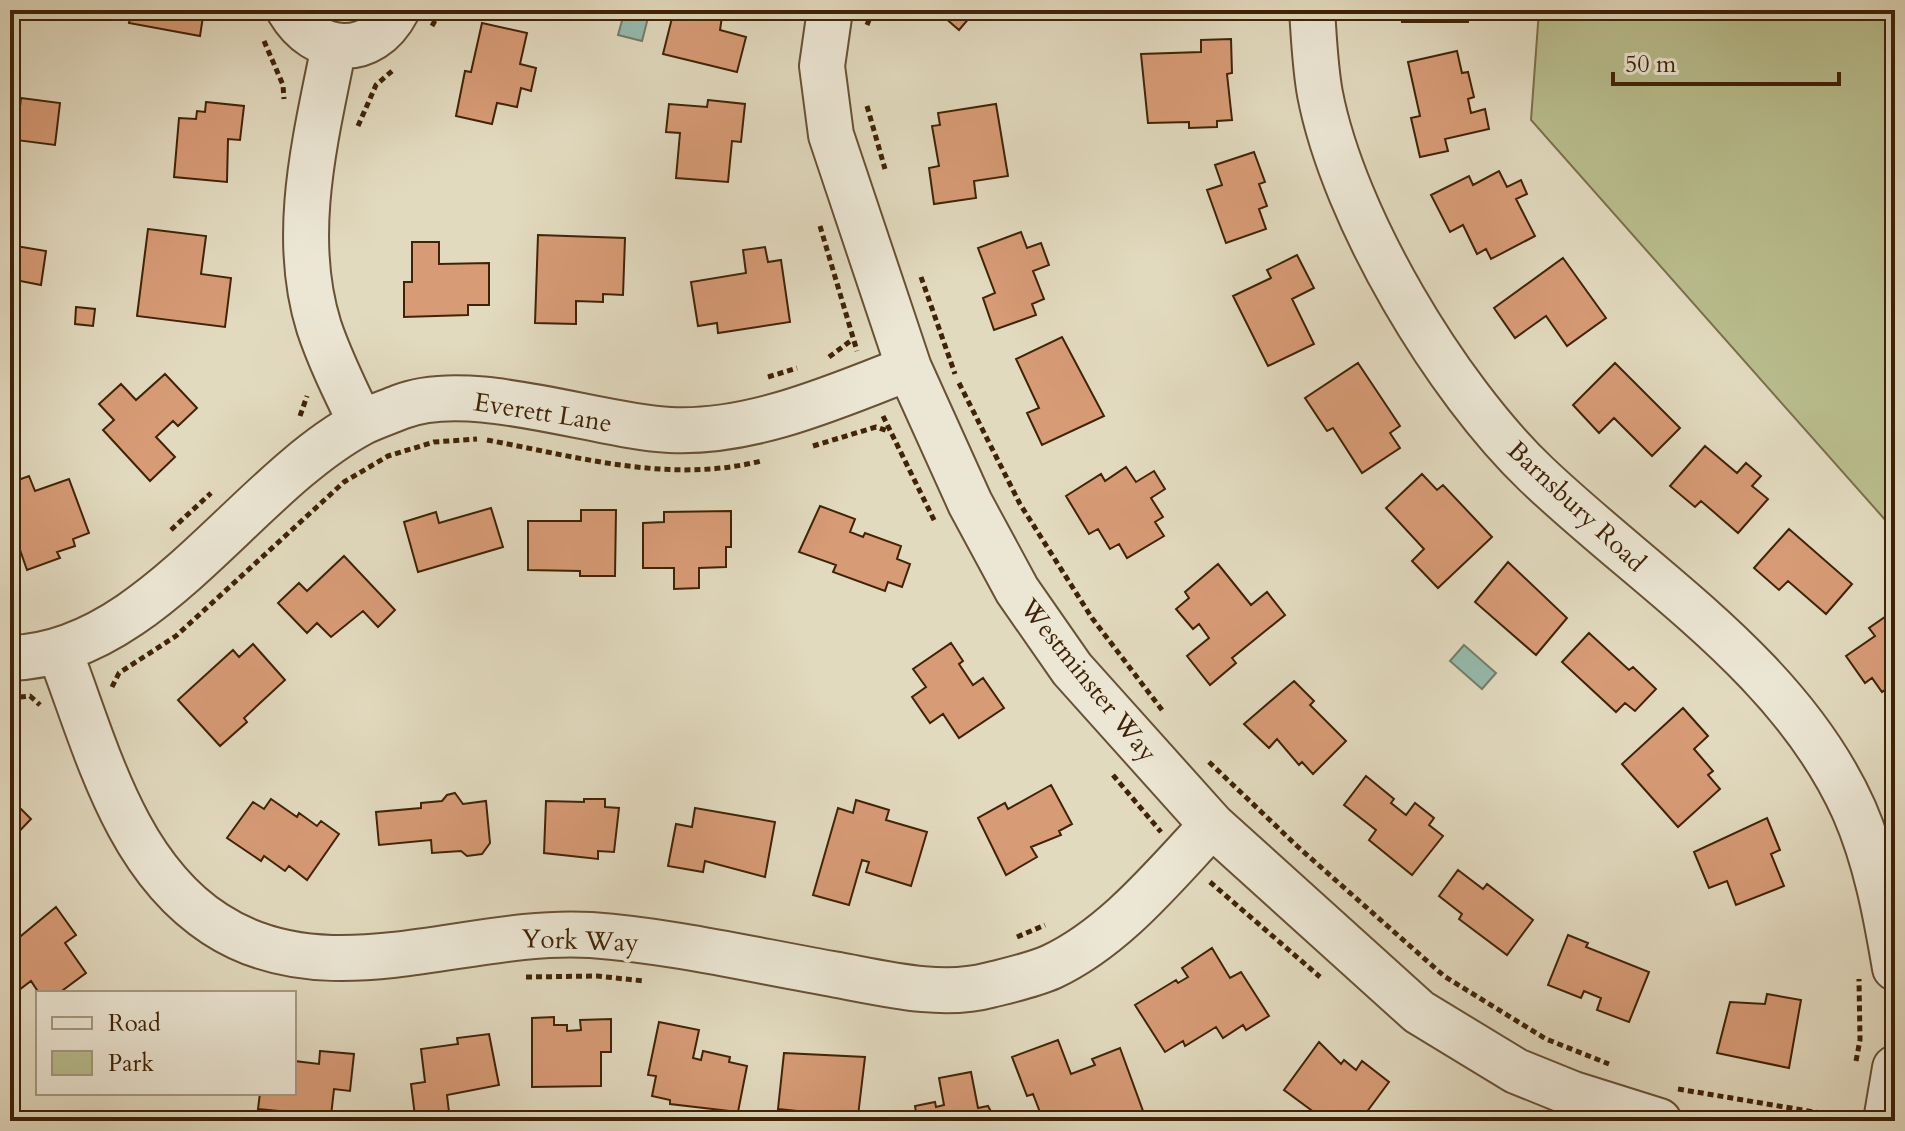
<svg xmlns="http://www.w3.org/2000/svg" width="1905" height="1131" viewBox="0 0 1905 1131" font-family="Cardo,serif">
<style>
.green{fill:#b9be8e;stroke:#7c704a;stroke-width:2}
.water{fill:#95bbae;stroke:#737e6b;stroke-width:2}
.building{fill:#d79b76;stroke:#402306;stroke-width:2}
.lines{fill:none;stroke-linecap:round;stroke-linejoin:round}
.minor-casing{stroke:#685134;stroke-width:48}
.path{stroke:#402306;stroke-width:5;stroke-dasharray:6 4;stroke-linecap:butt}
.minor{stroke:#ece7d5;stroke-width:44}
.labels{text-anchor:middle;stroke-width:8;stroke-linejoin:round;paint-order:stroke}
.street-label{font-size:26px;fill:#402306;stroke:#ece7d5}
</style>
<rect width="100%" height="100%" fill="#e2dabf"/>
<filter id="stains"><feTurbulence type="fractalNoise" baseFrequency=".0025" numOctaves="4"/><feColorMatrix values="0 0 0 0 .2 0 0 0 0 .09 0 0 0 0 .02 0 0 0 .5 -.17"/></filter>
<radialGradient id="worn" r=".72"><stop offset=".6" stop-color="#630" stop-opacity="0"/><stop offset="1" stop-color="#630" stop-opacity=".3"/></radialGradient>
<path class="green" d="M1539,10H1895V531L1531,120Z"/>
<path class="water" d="M625,10H650L642,41L618,35Z
M1464,645L1496,673L1482,689L1450,661Z"/>
<path class="building" d="M132,10H204L200,36L129,23Z
M674,10H723L720,30L746,37L737,72L663,54Z
M936,10H976L959,30Z
M1401,10H1485V17L1468,18V22H1402Z
M482,23L527,33L520,64L536,68L531,91L521,88L517,107L497,103L492,124L456,116L465,71L471,72Z
M1231,39L1232,73L1227,74L1232,120L1217,121V127L1189,128V122L1148,123L1141,54L1201,52V40Z
M1457,51L1462,73L1468,72L1474,97L1468,99L1471,113L1485,109L1489,129L1445,139L1448,151L1420,157L1411,118L1420,116L1408,62Z
M21,98L60,103L55,145L16,140Z
M708,100L745,104L741,142L732,141L728,182L676,178L680,133L666,132L669,104L707,107Z
M206,102L244,106L240,140L228,139L227,182L174,177L179,118L196,119L197,111L205,112Z
M996,104L1008,176L974,181L976,198L934,204L929,168L939,166L932,126L940,125L938,113Z
M1254,152L1265,182L1259,184L1267,206L1259,209L1266,229L1226,243L1207,190L1222,185L1215,165Z
M1499,171L1507,187L1521,180L1527,194L1516,199L1535,236L1491,259L1486,249L1477,254L1463,225L1450,232L1431,195L1469,176L1473,185Z
M148,229L206,236L201,274L231,278L225,327L137,316Z
M1021,232L1027,248L1041,243L1049,265L1033,271L1044,299L1032,304L1036,315L994,330L983,298L995,293L978,248Z
M538,235L625,238L623,295L603,294V302L576,301V324L535,323Z
M412,242H439V264L489,263V305H468V315L404,317V282H412Z
M10,245L46,251L41,285L10,279Z
M765,247L768,262L781,260L790,322L718,333L717,323L698,326L691,282L746,273L743,250Z
M1297,255L1314,288L1292,299L1314,344L1268,366L1233,296L1271,278L1267,270Z
M1563,258L1606,318L1567,346L1546,316L1515,338L1494,308Z
M76,307L95,309L93,326L75,324Z
M1062,337L1104,416L1042,445L1027,413L1039,408L1016,359Z
M1358,363L1400,426L1390,433L1400,448L1362,473L1333,428L1327,431L1305,398Z
M1615,363L1680,428L1652,456L1614,418L1599,433L1573,405Z
M165,374L197,408L178,426L173,421L156,437L175,457L150,481L103,430L114,420L99,404L121,384L136,400Z
M1705,446L1737,473L1746,463L1761,476L1752,486L1768,499L1738,533L1701,501L1695,507L1670,486Z
M1126,467L1136,482L1154,471L1165,489L1151,498L1163,517L1155,522L1164,536L1127,558L1119,544L1110,549L1098,529L1089,534L1066,496L1101,474L1105,481Z
M1422,474L1437,490L1443,485L1492,537L1438,588L1412,561L1424,549L1386,508Z
M29,476L35,491L69,479L89,533L73,539L75,546L57,552L60,558L27,570L10,521V483Z
M820,506L855,519L850,532L863,537L865,533L901,546L897,559L910,564L902,587L888,582L885,591L833,572L836,565L799,552Z
M491,508L503,547L418,572L404,522L436,512L439,523Z
M581,510H616L615,576H580V571L528,570V521H581Z
M731,511V547H726V567L699,568V588L674,589V568H643V523L664,522V512Z
M1789,529L1852,584L1826,614L1788,581L1779,590L1754,568Z
M344,556L395,610L378,627L363,611L331,637L317,623L307,633L278,603L299,583L307,591Z
M1508,562L1567,618L1536,655L1475,602Z
M1218,564L1251,605L1267,592L1285,615L1232,658L1236,663L1210,685L1187,656L1209,638L1199,624L1193,629L1176,609L1189,598L1185,592Z
M1895,610V696L1889,687L1882,692L1872,678L1865,683L1846,656L1875,636L1869,628Z
M1589,633L1629,670L1633,667L1656,689L1635,711L1625,703L1616,712L1562,662Z
M951,643L963,661L959,664L973,685L983,678L1004,708L959,738L943,714L930,723L912,697L926,687L913,669Z
M253,644L285,680L244,718L247,722L220,746L178,700L233,650L239,657Z
M1294,681L1314,701L1310,705L1346,741L1313,774L1302,762L1299,765L1277,739L1269,748L1244,724Z
M1683,708L1708,736L1694,749L1713,771L1708,775L1720,789L1678,827L1622,764Z
M1366,776L1394,799L1391,803L1406,815L1415,803L1434,818L1429,825L1443,836L1412,875L1369,840L1376,830L1344,805Z
M1051,785L1072,824L1059,831L1061,835L1031,847L1037,857L1006,875L978,818L1005,803L1008,809Z
M455,793L463,804L486,801L490,843L482,854L467,856L461,851L432,853L431,840L379,845L376,812L421,808V803L442,801L447,795Z
M10,798L31,819L10,841Z
M271,799L297,817L299,813L317,826L321,821L339,834L307,880L289,866L285,871L264,856L261,861L227,838L253,802L264,809Z
M584,799H605V807L619,808L614,852L598,851V859L544,853L546,801L584,802Z
M856,800L889,810L886,820L927,832L911,886L866,872L869,862L862,860L849,905L813,895L838,808L853,813Z
M695,808L775,822L765,877L705,861L703,872L668,866L676,824L692,827Z
M1767,818L1780,850L1771,854L1784,886L1736,905L1727,881L1709,888L1694,852Z
M1458,870L1483,889L1487,884L1533,920L1507,955L1459,919L1462,914L1439,896Z
M56,907L76,935L65,943L86,973L59,993H39L31,981L15,993L10,986V945Z
M1568,935L1588,943L1586,947L1649,972L1629,1022L1597,1010L1601,998L1584,991L1581,998L1548,985Z
M1212,948L1230,978L1241,972L1269,1016L1246,1030L1243,1025L1223,1038L1216,1027L1185,1046L1183,1041L1165,1052L1135,1005L1176,980L1178,983L1188,977L1182,968Z
M1767,994L1801,1000L1789,1068L1717,1053L1730,1002L1765,1004Z
M554,1017V1025H567V1031L581,1030L580,1020L611,1019V1052H601V1086L532,1087V1018Z
M659,1022L699,1030L693,1058L701,1060L703,1051L730,1057L729,1062L747,1066L738,1112L670,1104V1100L652,1096L656,1076L648,1075Z
M489,1034L499,1085L447,1095L449,1112L415,1116L411,1084L425,1082L421,1049L458,1044L457,1038Z
M1058,1040L1071,1074L1095,1065L1092,1059L1120,1048L1143,1111L1117,1121L1043,1120L1033,1094L1027,1096L1012,1057Z
M1319,1042L1341,1064L1344,1060L1356,1070L1362,1061L1389,1082L1360,1121H1326L1284,1090Z
M320,1051L354,1054L350,1091L334,1089L331,1116L258,1109L260,1093H294V1061L319,1064Z
M784,1053L865,1057L858,1116L834,1113L833,1121H815L816,1113L778,1109Z
M971,1072L978,1108L988,1106L996,1121H893L892,1117L916,1112L915,1106L935,1102L936,1107L944,1105L939,1078Z"/>
<g class="lines">
<defs>
<path id="minor" d="M289,10C316,56 371,60 397,10
M830,10L822,66L831,135L909,368L970,503L1017,590L1072,669L1212,825L1419,1012L1516,1071L1573,1094L1659,1121
M1312,10C1314,38 1315,67 1320,94C1344,218 1446,388 1536,474C1646,579 1790,667 1854,810C1876,860 1886,915 1895,968
M334,46C316,137 290,235 319,327C330,360 346,392 361,423
M59,650C96,746 124,865 215,924C328,998 468,927 591,935C674,941 757,961 838,975C886,984 942,998 990,985C1010,980 1033,975 1051,967C1115,937 1164,876 1212,825
M10,658C150,655 245,485 361,423C373,417 388,412 400,407C470,379 594,426 670,430C751,434 835,397 909,368
M1886,1121L1895,1068"/>
</defs>
<use href="#minor" class="minor-casing"/>
<path class="path" d="M867,25L873,10
M432,26L441,10
M264,41L283,85L284,99
M867,106L885,169
M358,126L376,85L392,71
M820,226L857,351
M921,277L955,374
M829,357L853,339
M768,377L797,368
M959,383L1020,504L1092,618L1162,710
M300,416L307,396
M883,416L935,522
M487,440C579,457 669,484 761,461
M813,446L876,427L888,431
M171,530L211,493
M112,687L119,673L176,636L344,482L388,456L434,442L477,439
M10,698L30,696L40,705
M1209,762L1297,846L1444,976L1546,1039L1609,1064
M1113,775L1161,832
M1210,882L1320,977
M1017,937L1045,925
M526,977L597,976L644,981
M1856,1061L1860,1040L1859,979
M1678,1089L1850,1118"/>
<use href="#minor" class="minor"/>
</g>
<g class="labels">
<g class="street-label">
<text transform="translate(543 412) rotate(9)" y="9">Everett Lane</text>
<text transform="translate(1577 506) rotate(43)" y="9">Barnsbury Road</text>
<text transform="translate(1089 680) rotate(51)" y="9">Westminster Way</text>
<text transform="translate(580 940) rotate(2)" y="9">York Way</text>
</g>
</g>
<rect width="1905" height="1131" fill="none" stroke="#e2dabf" stroke-width="40"/>
<rect x="12" y="12" width="1881" height="1107" fill="none" stroke="#402306" stroke-width="4"/>
<rect x="20" y="20" width="1865" height="1091" fill="none" stroke="#402306" stroke-width="2"/>
<rect x="36" y="991" width="260" height="104" fill="#ece7d5" stroke="#a79982" stroke-width="2"/>
<rect x="52" y="1017" width="40" height="12" fill="#ece7d5" stroke="#a79982" stroke-width="2"/>
<text x="108" y="1031" font-size="24" fill="#402306">Road</text>
<rect x="52" y="1051" width="40" height="24" fill="#b9be8e" stroke="#a79982" stroke-width="2"/>
<text x="108" y="1071" font-size="24" fill="#402306">Park</text>
<path d="M1613 72v12h226v-12" fill="none" stroke="#402306" stroke-width="4"/>
<text x="1625" y="72" font-size="24" fill="#402306" stroke="#ece7d5" stroke-width="6" paint-order="stroke">50 m</text>
<rect width="100%" height="100%" filter="url(#stains)"/>
<rect width="100%" height="100%" fill="url(#worn)"/>
</svg>
